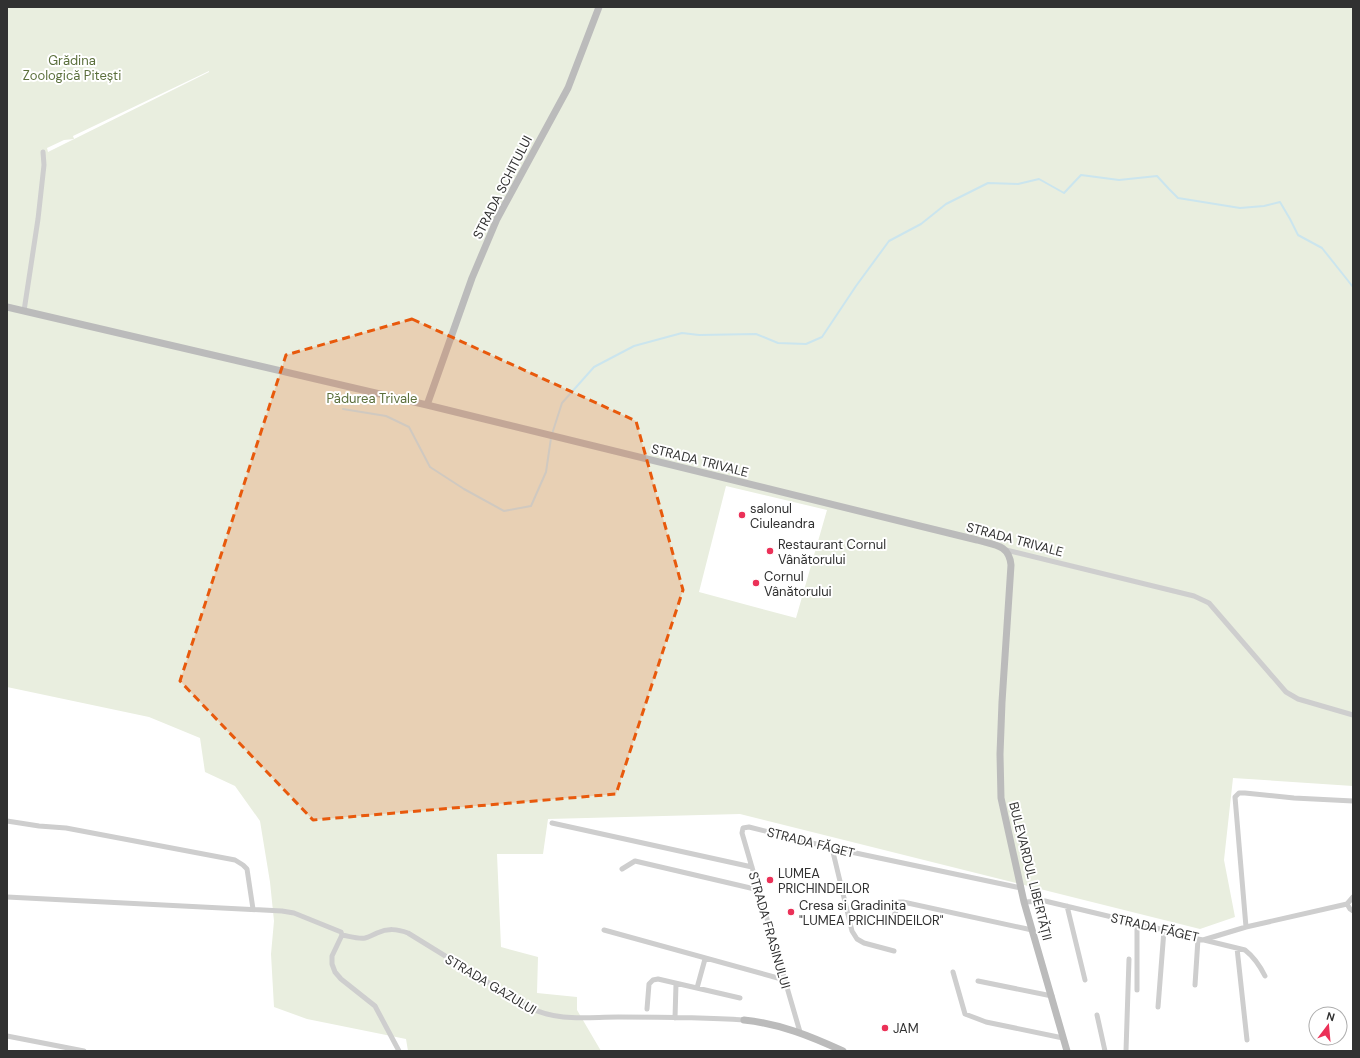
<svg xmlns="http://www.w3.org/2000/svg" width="1360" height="1058" viewBox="0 0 1360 1058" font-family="'DM Sans',sans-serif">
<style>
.green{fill:#e9eedf;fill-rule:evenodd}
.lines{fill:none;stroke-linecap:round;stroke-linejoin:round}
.stream{stroke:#cbe5ee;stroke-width:2}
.street{stroke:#cecece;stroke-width:5}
.secondary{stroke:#bbb;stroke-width:7}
.marked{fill:#e8590c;fill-opacity:0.2;stroke:#e8590c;stroke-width:3;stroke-dasharray:8 5;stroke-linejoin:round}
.poi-dot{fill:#eb3158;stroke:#fff;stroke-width:1.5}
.labels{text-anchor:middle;stroke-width:4;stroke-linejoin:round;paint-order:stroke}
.park-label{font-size:13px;fill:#5b6f3c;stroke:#fff}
.street-label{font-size:13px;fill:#313131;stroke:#fff}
.poi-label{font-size:13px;fill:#313131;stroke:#fff;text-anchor:start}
</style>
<rect width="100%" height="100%" fill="#fff"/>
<path class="green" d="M7,7H1353V786L1233,778L1224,860L1235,917L1200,929L740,814L548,819L543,854H497L501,947L538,957L537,993L577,997V1010L601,1051H408L406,1039L307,1019L274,1007L271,954L274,921L270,882L260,821L235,786L205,772L200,738L149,717L7,687ZM209,71V72L48,152L47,148L64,140L74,139L73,136ZM726,486L827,510L796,618L699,592Z"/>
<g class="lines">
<path class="stream" d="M343,409L386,416L409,427L430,467L464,489L504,511L531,506L546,472L551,438
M552,434L562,403L594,367L634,346L682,333L699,335L756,334L778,343L806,344L822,337L856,286L889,241L921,224L946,204L988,183L1018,184L1039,179L1064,193L1081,175L1119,180L1157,176L1169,189L1178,198L1240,208L1264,206L1280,202L1290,219L1298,235L1322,248L1353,287"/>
<path class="street" d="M24,311L38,219L44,165L43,152
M1006,550L1194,596L1209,603L1286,692L1298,699L1353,715
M7,821L39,826L66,828L235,860L243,865L247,869L253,909
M552,823L752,867
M832,848L852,931L857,939L864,943L894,951
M622,869L635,861L759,890
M7,897L282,911L294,913L341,932L342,935
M1024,902L1045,901L1137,923L1198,939L1203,940L1246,927L1347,904
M1347,904L1353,897
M1347,904L1350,909L1353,911
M1067,906L1085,980
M893,919L899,902H903L1032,930
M1137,923V990
M1246,927L1235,797L1239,793H1245L1294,798L1353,801
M604,930L785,980
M342,935C349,936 357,939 365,938C369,937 373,935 377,933C388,928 397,929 408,933L528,1007C558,1022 586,1017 618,1017C660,1017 702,1017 744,1020
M342,935L332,956V964L335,972L341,979L375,1006L399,1051
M1204,940L1245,950C1254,957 1260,966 1265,976
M1237,948L1247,1040
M953,972L965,1014L986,1022L1063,1038
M978,981L1052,996
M1195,985L1198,939
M697,988L705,959
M1158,1007L1164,930
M647,1009L649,984L653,980L658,979L740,998
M1097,1015L1105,1051
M675,1018L676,984
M800,1032L742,833L743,828L749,827L832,848L1021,888
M7,1036L84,1051
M1126,1051L1129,959"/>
<path class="secondary" d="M7,307L427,405L977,540C994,545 1009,544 1011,565L1002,702L1000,754L1001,798L1024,902L1067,1051
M427,405L472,278L497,219L568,88L599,7
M744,1020C781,1024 810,1036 843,1051"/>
</g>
<path class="marked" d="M412,319L636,421L683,590L616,794L313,820L180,681L286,355Z"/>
<g class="poi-dot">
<circle cx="742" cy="515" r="4"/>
<circle cx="770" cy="551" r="4"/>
<circle cx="756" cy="583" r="4"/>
<circle cx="770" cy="880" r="4"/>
<circle cx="791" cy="912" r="4"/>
<circle cx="885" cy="1028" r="4"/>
</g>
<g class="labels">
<g class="park-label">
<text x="72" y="65">Grădina<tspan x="72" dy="15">Zoologică Pitești</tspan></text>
<text x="372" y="403">Pădurea Trivale</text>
</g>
<g class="street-label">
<text transform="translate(502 187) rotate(-63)" y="5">STRADA SCHITULUI</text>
<text transform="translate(700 460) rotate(14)" y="5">STRADA TRIVALE</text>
<text transform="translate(1015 539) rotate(15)" y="5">STRADA TRIVALE</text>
<text transform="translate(811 842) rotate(14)" y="5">STRADA FĂGET</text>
<text transform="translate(1031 871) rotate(76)" y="5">BULEVARDUL LIBERTĂȚII</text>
<text transform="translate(1155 927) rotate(13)" y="5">STRADA FĂGET</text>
<text transform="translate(770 930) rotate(74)" y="5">STRADA FRASINULUI</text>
<text transform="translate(491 984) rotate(31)" y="5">STRADA GAZULUI</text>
</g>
<g class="poi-label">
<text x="750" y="513">salonul<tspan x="750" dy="15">Ciuleandra</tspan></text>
<text x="778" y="549">Restaurant Cornul<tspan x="778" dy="15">Vânătorului</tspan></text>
<text x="764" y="581">Cornul<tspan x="764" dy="15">Vânătorului</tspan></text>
<text x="778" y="878">LUMEA<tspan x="778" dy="15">PRICHINDEILOR</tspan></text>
<text x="799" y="910">Cresa si Gradinita<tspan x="799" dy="15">"LUMEA PRICHINDEILOR"</tspan></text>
<text x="893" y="1033">JAM</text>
</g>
</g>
<rect width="1360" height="1058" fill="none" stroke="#313131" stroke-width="16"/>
<g transform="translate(1328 1026) rotate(16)"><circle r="19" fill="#ffffff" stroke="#adadad"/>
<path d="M0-3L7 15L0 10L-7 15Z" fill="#eb3158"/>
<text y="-6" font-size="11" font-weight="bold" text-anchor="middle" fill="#313131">N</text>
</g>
</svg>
